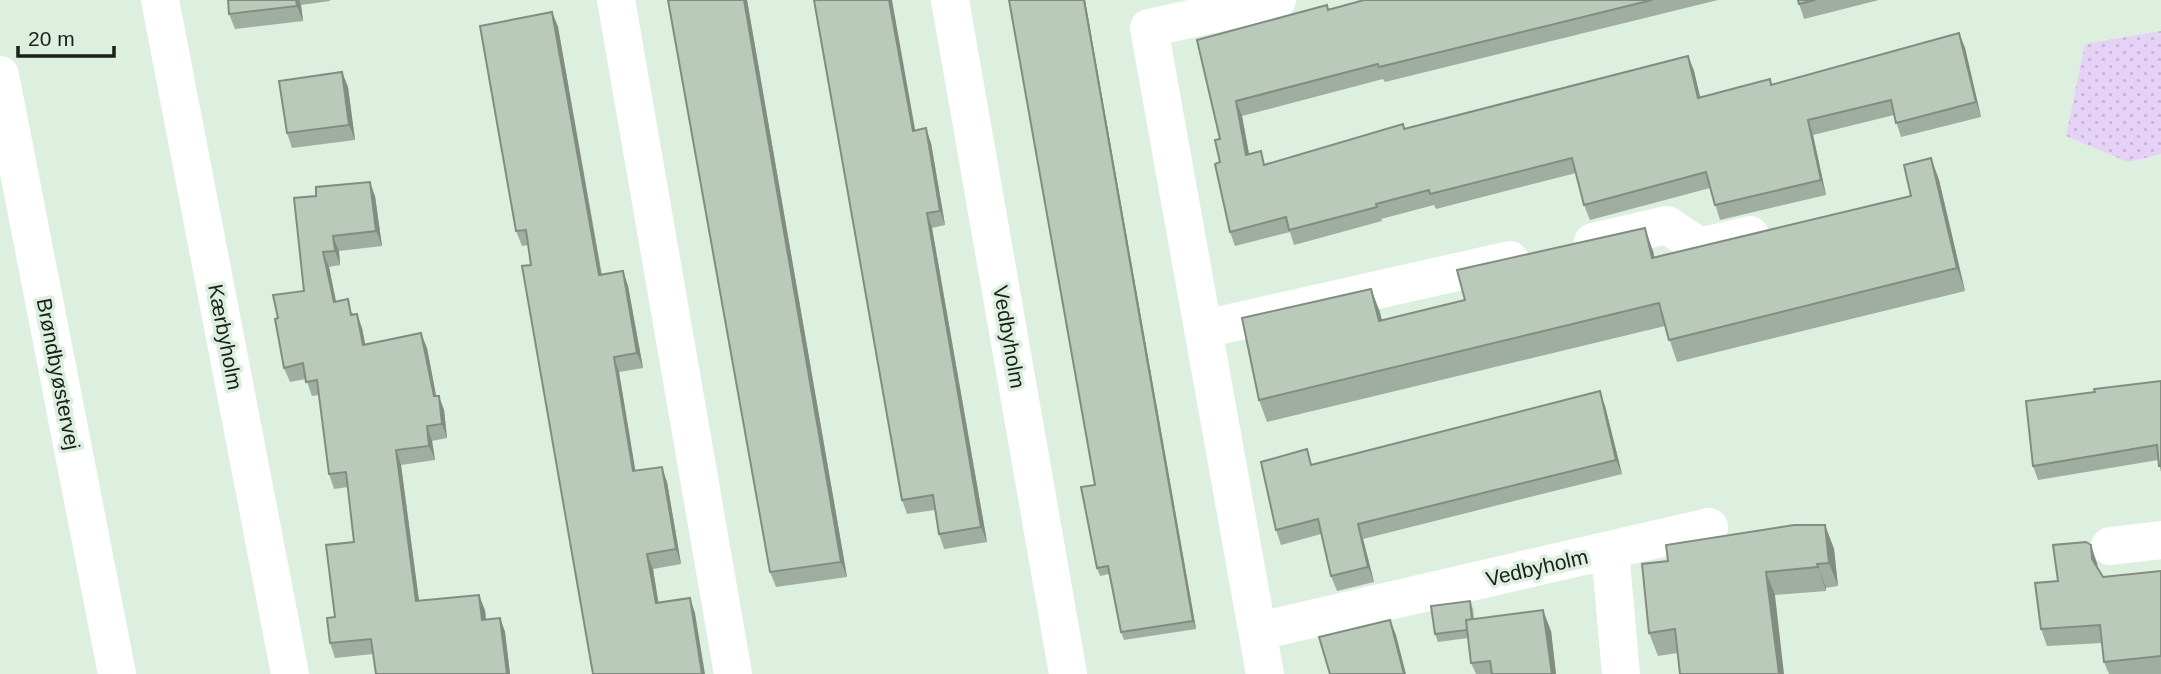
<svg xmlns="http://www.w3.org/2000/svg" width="2161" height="674" viewBox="0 0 2161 674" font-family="Arial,sans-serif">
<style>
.grass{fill:url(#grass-dots)}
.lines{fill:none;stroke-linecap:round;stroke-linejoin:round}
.minor{stroke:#fff;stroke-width:38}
.wall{fill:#9faea0}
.shaded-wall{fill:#828d82}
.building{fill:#b9caba;stroke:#828d82;stroke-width:2}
.labels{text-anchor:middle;stroke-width:7;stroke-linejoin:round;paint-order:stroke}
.street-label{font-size:21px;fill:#1a211b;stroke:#ddefde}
</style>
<defs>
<pattern id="grass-dots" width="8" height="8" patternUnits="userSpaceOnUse" patternTransform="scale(1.75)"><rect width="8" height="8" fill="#e6d1f7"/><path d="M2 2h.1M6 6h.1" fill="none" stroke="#c5b3d3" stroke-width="1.8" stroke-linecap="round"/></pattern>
</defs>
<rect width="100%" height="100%" fill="#ddefde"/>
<path class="grass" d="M2161,31V154L2128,162L2066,136L2085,44Z"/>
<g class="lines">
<path class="minor" d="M160,0L290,674
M616,0L733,674
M950,0L1068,674
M0,75L117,674
M1593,242L1667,225L1700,247L1750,235
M1204,329L1510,260
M2110,546L2161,540
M1610,551L1621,674
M1259,631L1709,527
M1265,674L1149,28L1277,0"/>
</g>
<path class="wall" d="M228,0H330V1L301,5L303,21L235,29L229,14Z
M668,0H747L847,577L776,587L770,572Z
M1009,0H1085L1196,629L1124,640L1121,632L1109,574L1100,576L1097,568L1095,485Z
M1364,0H1718L1385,82L1383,79L1242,116L1249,154L1266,165L1403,124L1404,129L1688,56L1694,71L1700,98L1770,79L1772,85L1959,33L1965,48L1981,117L1901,137L1894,115L1813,135L1826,195L1720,220L1710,188L1590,220L1584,205L1576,173L1436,209L1434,205L1381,219L1382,221L1294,245L1290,232L1235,246L1230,232L1220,162V139L1197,40L1328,9Z
M1798,0H1879L1804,19Z
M552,12L558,27L602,275L623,271L628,286L643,368L619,372L635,471L667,482L681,564L653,569L658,603L695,613L593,674L528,245L522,246L516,231Z
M342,72L348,87L355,140L292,148L287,133Z
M915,130L931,143L945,225L932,228L987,542L944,549L939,534L935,510L907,514L902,500Z
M1931,158L1939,180L1965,291L1677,362L1665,326L1267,422L1259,400L1371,289L1382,320L1465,300L1653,251L1654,257L1911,196Z
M375,196L382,246L339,251L340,265L329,267L336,301L354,314L362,328L365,344L427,348L436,396L444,410L447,438L432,441L435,460L401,465L419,601L485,610L486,619L500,618L505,632L510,674H376L373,654L335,658L330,643L335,617L354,542L348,487L334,489L329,474L319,395L312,396L306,379L290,382L284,368L278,318L304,291L294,198Z
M2161,381V472L2158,460L2038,480L2033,466L2095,392Z
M1605,406L1622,474L1363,539L1374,582L1337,591L1331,576L1321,534L1281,545L1276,530L1313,464Z
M1825,525L1834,549L1838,586L1826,588V591L1775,595L1677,653L1658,656L1649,633L1668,561Z
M2097,563L2098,568L2103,577L2161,571V674H2109L2104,662L2102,643L2047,646L2041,629L2058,581Z
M1470,601L1473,609L1474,619L1551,631L1556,674H1476L1471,663L1468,638L1438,642L1435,634Z"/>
<path class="shaded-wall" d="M296,0H299L301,5L303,21L297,6Z
M744,0H747L847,577L841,562Z
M889,0H892L918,146L913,131Z
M1084,0H1085L1196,629L1193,621Z
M552,12L558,27L604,290L599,275Z
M1959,33L1965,48L1981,117L1976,102Z
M1688,56L1694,71L1704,113L1698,98Z
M342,72L348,87L355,140L349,125Z
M1236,101L1242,116L1252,170L1246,155Z
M1808,120L1813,135L1826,195L1821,180Z
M926,128L931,143L945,225L940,211Z
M1931,158L1939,180L1965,291L1957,268Z
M370,182L375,196L382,246L376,231Z
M927,213L932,228L987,542L981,527Z
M1645,228L1653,251L1660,280L1652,258Z
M333,236L339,251L340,265L335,251Z
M323,252L329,267L339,317L334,302Z
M623,271L628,286L643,368L637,353Z
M1371,289L1380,312L1387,344L1379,321Z
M357,314L362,328L368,359L363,345Z
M421,333L427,348L439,411L434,396Z
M614,357L619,372L638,486L633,471Z
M1600,391L1605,406L1622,474L1616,460Z
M439,396L444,410L447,438L442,424Z
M427,426L432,441L435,460L429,446Z
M396,450L401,465L421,616L416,601Z
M662,467L667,482L681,564L676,549Z
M1358,524L1363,539L1374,582L1368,567Z
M1825,525L1834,549L1838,586L1829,563Z
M2091,545L2097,563L2099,577L2092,559Z
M647,554L653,569L661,618L656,603Z
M1817,564L1826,588V591Z
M1766,572L1775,595L1784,674H1779Z
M479,595L485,610L487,635L482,620Z
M690,598L695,613L705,674H702Z
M1543,610L1551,631L1556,674H1552Z
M500,618L505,632L510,674H507Z
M1390,620L1396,635L1406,674H1404Z"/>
<path class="building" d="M228,0H296L297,6L229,14Z
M668,0H744L841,562L770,572Z
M814,0H889L913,131L926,128L940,211L927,213L981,527L939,534L933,495L902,500Z
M1009,0H1084L1193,621L1121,632L1108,566L1097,568L1081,487L1095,485Z
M1364,0H1652L1379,67L1378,64L1236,101L1246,155L1261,151L1264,165L1403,124L1404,129L1688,56L1698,98L1770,79L1771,85L1959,33L1976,102L1896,123L1891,100L1808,120L1821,180L1715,205L1706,172L1584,205L1572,158L1430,194L1429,190L1376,204L1377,207L1289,230L1286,217L1230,232L1215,164L1220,162L1215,140L1220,139L1197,40L1327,5L1328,10Z
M1798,0H1815L1799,4Z
M552,12L599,275L623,271L637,353L614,357L633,471L662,467L676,549L647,554L656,603L690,598L702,674H593L522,266L531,265L526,230L516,231L480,26Z
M342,72L349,125L287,133L279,81Z
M1931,158L1957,268L1669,340L1659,303L1259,400L1242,318L1371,289L1379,321L1465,300L1457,270L1645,228L1652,258L1911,196L1904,165Z
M370,182L376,231L333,236L335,251L323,252L334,302L348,299L351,315L357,314L363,345L421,333L434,396H439L442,424L427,426L429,446L396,450L416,601L479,595L482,620L500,618L507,674H376L371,639L330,643L327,618L335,617L326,545L354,542L346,472L329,474L317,380L306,382L303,363L284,368L275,319L278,318L273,295L304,291L294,198L316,196V187Z
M2161,381V466H2159L2157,445L2033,466L2026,401L2095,392L2094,389Z
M1600,391L1616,460L1358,524L1368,567L1331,576L1318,519L1276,530L1261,462L1307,449L1311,465Z
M1794,525H1825L1829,563L1817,564L1818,567L1766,572L1779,674H1680L1675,629L1649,633L1642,564L1668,561L1666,545Z
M2086,542L2091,545L2092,559L2103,577L2161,571V656L2104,662L2100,625L2041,629L2035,583L2058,581L2053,545Z
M1470,601L1472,619L1466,620L1467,630L1435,634L1431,606Z
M1543,610L1552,674H1492L1490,661L1471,663L1466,620Z
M1390,620L1404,674H1330L1319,637Z"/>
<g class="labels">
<g class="street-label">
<text transform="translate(225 337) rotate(79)" y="7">Kærbyholm</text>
<text transform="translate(1009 337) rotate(80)" y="7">Vedbyholm</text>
<text transform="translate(58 374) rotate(79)" y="7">Brøndbyøstervej</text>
<text transform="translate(1537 568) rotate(-13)" y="7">Vedbyholm</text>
</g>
</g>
<path d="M18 46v10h96v-10" fill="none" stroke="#1a211b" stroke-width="3.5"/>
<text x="28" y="46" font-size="21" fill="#1a211b" stroke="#ddefde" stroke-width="5" paint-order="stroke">20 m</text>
</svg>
